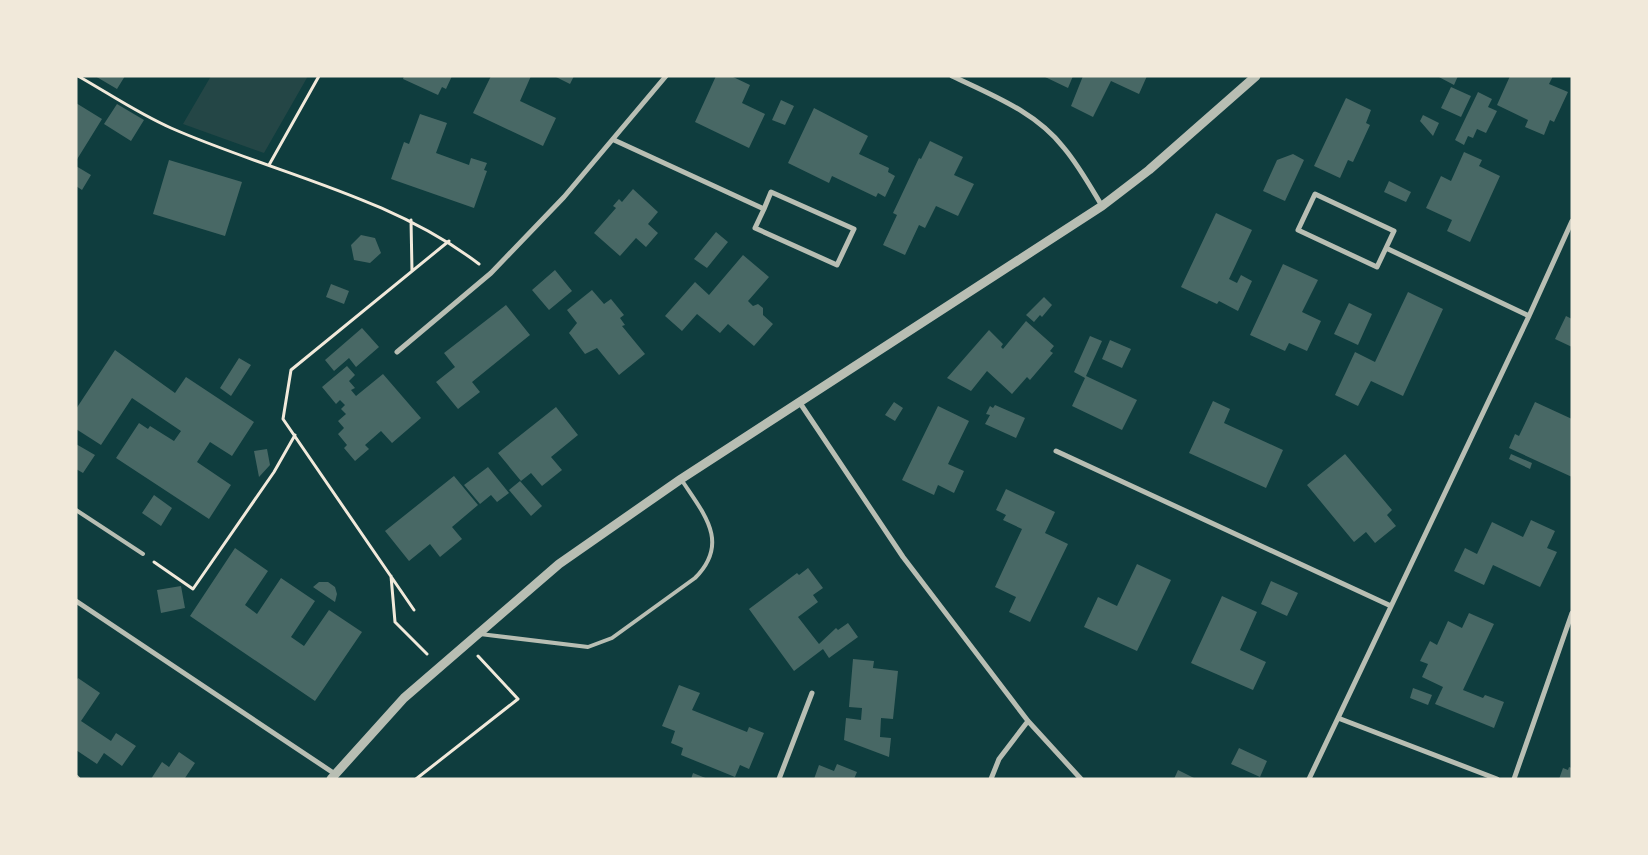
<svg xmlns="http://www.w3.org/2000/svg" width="1648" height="855" viewBox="0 0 1648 855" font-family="Poppins,sans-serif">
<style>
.green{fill:#244646}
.building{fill:#486865}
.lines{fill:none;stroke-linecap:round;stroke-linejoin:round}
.path{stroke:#f1e9da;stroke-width:3}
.service{stroke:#b8beb3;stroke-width:4}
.minor{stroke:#b8beb3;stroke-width:5}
.tertiary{stroke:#b8beb3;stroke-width:9}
</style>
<rect width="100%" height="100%" fill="#0f3d3e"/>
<path class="green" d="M211,76H308L264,153L183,124Z"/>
<path class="building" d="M95,76H125L117,89Z
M404,76H452L446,89L442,87L438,95L403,79Z
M491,76H531L520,101L556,118L543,146L473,113Z
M554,76H574L570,84Z
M716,76H731L750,85L742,103L765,114L749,148L695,122Z
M1043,76H1073L1068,88Z
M1083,76H1147L1139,94L1111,81L1093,117L1071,106Z
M1437,76H1458L1454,85Z
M1510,76H1553L1549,84L1568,92L1554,122L1550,120L1544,135L1525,127L1528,120L1497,105Z
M1451,87L1471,96L1461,117L1441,108Z
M1478,92L1492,99L1488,107L1497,111L1486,133L1477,129L1473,138L1468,136L1464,145L1455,140Z
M1346,98L1371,110L1366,123L1370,125L1353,162L1348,160L1340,178L1314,166Z
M781,100L794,106L785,125L772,120Z
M76,103L102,119L76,161Z
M117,104L144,120L131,141L104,124Z
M814,108L868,136L859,154L889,168L888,172L895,176L885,197L878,193L876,197L832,176L829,183L788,163Z
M420,114L447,123L436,153L469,165L471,158L487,163L484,170L487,171L474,208L391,179L404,142L409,144Z
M1423,115L1439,123L1433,136L1420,121Z
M930,141L963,157L954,175L974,184L958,216L936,206L925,228L919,225L905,255L883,245L897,215L893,213L919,158L921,159Z
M1464,152L1482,160L1479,166L1500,176L1470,242L1447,231L1452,220L1426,208L1441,176L1451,181Z
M1293,154L1304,160L1285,201L1263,191L1277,160Z
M169,160L242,182L225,236L153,214Z
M76,166L91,175L82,190L76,186Z
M1389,181L1411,192L1406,202L1384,192Z
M633,189L658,212L648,224L658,233L646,247L636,238L620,256L594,233L616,208L613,206L619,199L622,202Z
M1216,213L1252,230L1229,279L1237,283L1241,275L1252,281L1238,311L1219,301L1217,304L1181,287Z
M716,232L728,242L707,268L694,259Z
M361,235L375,238L381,253L370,263L354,260L351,245Z
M743,255L769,277L748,301L753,306L758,304L763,308V315L773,324L754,346L728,324L720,333L697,314L682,331L665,316L695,282L709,295Z
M1283,264L1318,280L1302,312L1321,321L1307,351L1289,343L1285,351L1250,335Z
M555,270L572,291L549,310L532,290Z
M331,284L349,291L344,304L326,297Z
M592,290L604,304L611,299L624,315L620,318L625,325L622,326L645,354L619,375L597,348L585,354L569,333L577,323L567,310Z
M1408,292L1443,309L1403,396L1371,381L1358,406L1335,395L1355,352L1375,362Z
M1044,297L1052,305L1042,317L1040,315L1034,322L1026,315Z
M1349,303L1372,314L1358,345L1334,334Z
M506,305L530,335L472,382L480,392L458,409L436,382L455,367L444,353Z
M1566,316L1572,319V347L1555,339Z
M1026,321L1054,346L1050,351L1053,353L1030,380L1027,377L1012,394L987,371L971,391L947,378L989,330L1003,344L1001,347L1003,349Z
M362,328L379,347L356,367L349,358L334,371L325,360Z
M1090,336L1102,341L1086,376L1137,400L1122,430L1072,406L1085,378L1074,372Z
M1110,340L1131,349L1122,368L1102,359Z
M115,350L175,393L186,377L254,422L232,456L210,442L197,462L231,485L209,519L116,458L139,423L148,429L150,426L174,441L181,431L132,398L101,445L76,429V409Z
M239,358L251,365L231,396L220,388Z
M347,366L355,375L349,381L355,388L351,390L356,396L383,374L421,418L392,443L381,431L365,445L369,449L355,461L344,448L347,445L338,434L344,428L338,421L346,414L341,409L345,405L340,400L336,404L322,387Z
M1213,401L1230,409L1224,423L1283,450L1266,488L1189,453Z
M894,402L903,408L895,421L885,415Z
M1535,402L1572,419V477L1509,448L1515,434L1519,436Z
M995,405L1025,418L1016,438L985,424L990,415L986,414L990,406L993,408Z
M938,406L969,421L948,464L964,471L954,493L938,485L934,495L902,480Z
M556,407L578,435L551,457L562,470L542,486L531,473L521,481L498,453Z
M76,444L95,455L83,473L76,469Z
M267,449L270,465L259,477L254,451Z
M1345,454L1392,510L1387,515L1396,526L1375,543L1366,532L1354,542L1307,485Z
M1511,454L1532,463L1530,469L1509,459Z
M488,467L509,493L497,502L491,495L480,504L464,485Z
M454,476L478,505L452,527L462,539L440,557L430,544L409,561L385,531Z
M520,481L542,506L531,516L509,490Z
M1006,489L1055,512L1045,533L1068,544L1030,622L1009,612L1016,597L995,587L1022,529L1003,520L1006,515L996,510Z
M154,495L172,508L161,526L142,513Z
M1531,520L1555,531L1547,548L1557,552L1540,587L1493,565L1484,585L1454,571L1465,548L1477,554L1492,522L1523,537Z
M235,548L268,571L245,605L257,614L281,578L315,601L291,637L304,646L329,610L362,632L315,701L190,616Z
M1137,564L1171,580L1137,651L1084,627L1098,597L1117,606Z
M808,568L823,588L813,595L818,602L798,617L819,644L836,628L838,630L848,623L858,637L829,658L823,649L794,671L749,609L797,573L799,575Z
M1271,581L1298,593L1287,616L1261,604Z
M319,582H328L335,587L337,594L335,602L313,587Z
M181,586L185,608L161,613L157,590Z
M1222,596L1257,612L1240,650L1266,662L1253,690L1191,663Z
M1469,613L1494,624L1463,690L1483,698L1485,695L1504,702L1494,728L1435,704L1443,687L1422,677L1428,664L1420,661L1430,641L1437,645L1448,621L1462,628Z
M853,659L874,661L873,668L898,671L893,719L881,718L880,737L891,738L889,757L844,740L846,718L861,720L862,708L849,707Z
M78,678L100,693L81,721L111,741L116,733L136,746L122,766L104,753L97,764L76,750V681Z
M679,685L700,693L692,710L747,732L749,727L764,733L749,769L740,765L735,777L681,755L683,748L671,743L675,731L662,726Z
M1413,688L1432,695L1428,705L1410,698Z
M1239,748L1267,761L1260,777L1231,764Z
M179,752L195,763L185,778L187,779H151L162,762L169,767Z
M837,764L857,772L854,779H814L819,765L834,771Z
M1569,767L1572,768V779H1559L1563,768L1568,770Z
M1178,770L1196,779H1174Z
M693,773L708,779H691Z"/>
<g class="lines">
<path class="path" d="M78,76C108,93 139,114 171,128C273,173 388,195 479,264
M269,165L319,76
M411,220L412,271
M154,562L193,589L274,472L295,435
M391,576L395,622L427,654
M414,610L283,419L291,370L449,241
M416,779L518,699L478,656"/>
<path class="service" d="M76,510L143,554
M480,634L588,647L612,638L695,578C731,542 703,513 681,479"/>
<path class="minor" d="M952,76C992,95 1036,112 1064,148C1079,166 1090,186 1102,206
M614,140L764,209L755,228L837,265L854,229L771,192L764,209
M1386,248L1377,267L1298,230L1315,194L1394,231L1386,248L1529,316
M397,352L491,273L564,197L666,76
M800,403L903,557L1028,721L1081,779
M1056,451L1391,606
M76,601L335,774
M1338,718L1497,779
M76,777L78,779
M779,779L812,693
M991,779L999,759L1028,721
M1309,779L1529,316L1572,221
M1514,779L1572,613"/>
<path class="tertiary" d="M331,779L404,698L559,564L681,479L1102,206L1149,170L1256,76"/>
</g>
<rect width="1648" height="855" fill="none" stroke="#f1e9da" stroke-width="155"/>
</svg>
